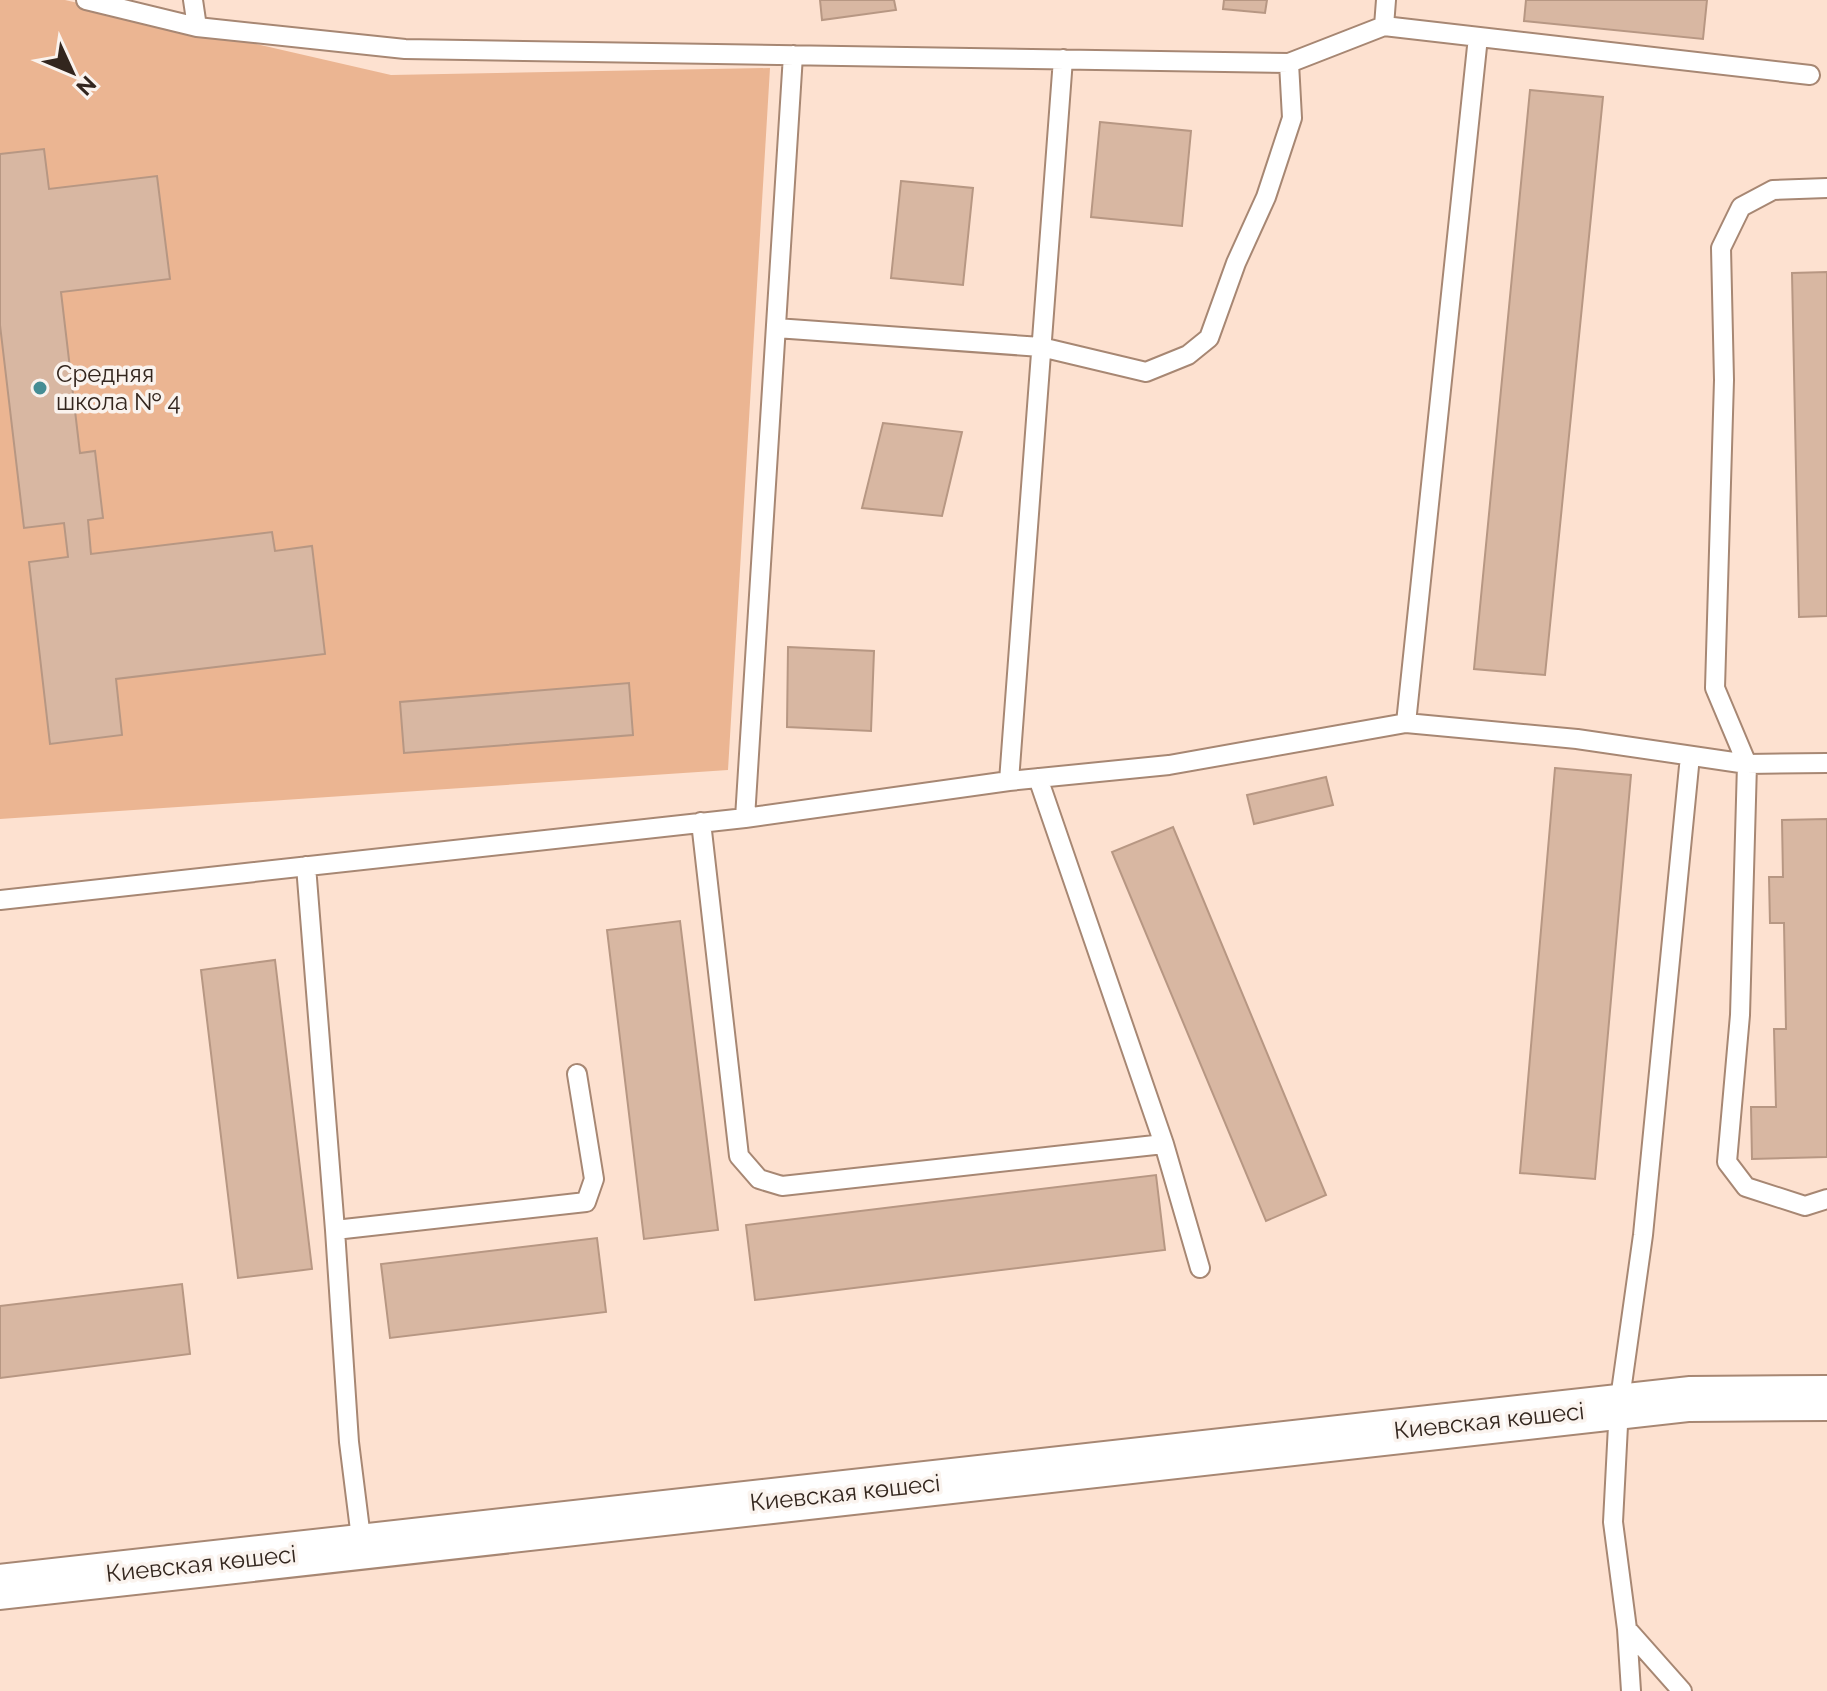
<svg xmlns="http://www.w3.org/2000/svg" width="1827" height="1691" viewBox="0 0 1827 1691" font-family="Raleway,sans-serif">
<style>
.green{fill:#ebb592}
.building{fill:#d8b7a2;stroke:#b79783;stroke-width:2}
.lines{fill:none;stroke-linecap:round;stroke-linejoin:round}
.service-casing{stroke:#a78773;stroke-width:22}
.trunk-casing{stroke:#a78773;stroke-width:48}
.service{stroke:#fff;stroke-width:18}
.trunk{stroke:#fff;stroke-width:44}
.poi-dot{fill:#468d94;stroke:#faf3ee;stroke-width:3}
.labels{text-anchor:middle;stroke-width:7;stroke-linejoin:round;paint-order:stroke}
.poi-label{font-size:24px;fill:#33261e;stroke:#faf3ee;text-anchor:start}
.street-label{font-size:24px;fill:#33261e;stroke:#faf3ee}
</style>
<rect width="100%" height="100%" fill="#fde1d0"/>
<path class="green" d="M0,0H65L391,75L770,68L728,770L0,819Z"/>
<path class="building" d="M820,0H894L896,10L822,20Z
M1224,0H1267L1265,13L1223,9Z
M1526,0H1707L1703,39L1524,21Z
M1530,90L1603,97L1545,675L1474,669Z
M1100,122L1191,131L1182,226L1091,217Z
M44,149L49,189L157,176L170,279L61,292L80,453L95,451L103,518L88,520L91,554L272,532L275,551L312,546L325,654L116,679L122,735L50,744L29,562L68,557L64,523L24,528L0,325V154Z
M901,181L973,188L963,285L891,278Z
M1827,272V616L1799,617L1792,273Z
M883,423L962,432L942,516L862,508Z
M788,647L874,651L871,731L787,727Z
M629,683L633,735L404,753L400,702Z
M1555,768L1631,775L1595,1179L1520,1173Z
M1326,777L1333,805L1254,824L1247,795Z
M1827,819V1157L1752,1159L1751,1107H1776L1774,1029H1786L1784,923H1770L1769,877H1783L1782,820Z
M1173,827L1326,1195L1266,1221L1112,852Z
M680,921L718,1230L644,1239L607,930Z
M275,960L312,1269L238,1278L201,970Z
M1156,1175L1165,1250L755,1300L746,1225Z
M597,1238L606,1312L390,1338L381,1264Z
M182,1284L190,1354L0,1378V1306Z"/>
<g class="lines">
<defs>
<path id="service" d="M86,0L197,27L405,49L1289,63L1384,26L1810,75
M193,0L197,27
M1384,26L1386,0
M1478,37L1406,723L1577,739L1747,764L1827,763
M1827,188L1773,190L1741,207L1721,248L1724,380L1715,688L1747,764L1740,1015L1727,1162L1746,1187L1805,1206L1827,1199
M776,328L1041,347L1146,372L1188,355L1209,338L1236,263L1266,197L1292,118L1289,63
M1009,781L1169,765L1406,723
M745,818L793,55
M701,822L739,1156L759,1179L782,1186L1164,1144L1038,778
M306,866L335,1230L349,1442L362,1546
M0,900L745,818L1009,781L1063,59
M1164,1144L1200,1268
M335,1230L586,1202L594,1179L577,1074
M1627,1629L1682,1691
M1631,1691L1627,1629L1613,1522L1619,1406L1643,1235L1690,756"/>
<path id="trunk" d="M0,1587L1689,1399L1827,1398"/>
</defs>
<use href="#service" class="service-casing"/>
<use href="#trunk" class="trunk-casing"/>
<use href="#service" class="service"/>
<use href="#trunk" class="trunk"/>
</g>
<circle class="poi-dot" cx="40" cy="388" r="8"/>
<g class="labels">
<g class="poi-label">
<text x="56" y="382">Средняя<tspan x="56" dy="28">школа № 4</tspan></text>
</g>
<g class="street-label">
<text transform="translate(1489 1421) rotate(-6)" y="8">Киевская көшесі</text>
<text transform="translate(845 1493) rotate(-6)" y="8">Киевская көшесі</text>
<text transform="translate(201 1564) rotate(-6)" y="8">Киевская көшесі</text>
</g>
</g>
<g transform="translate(72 72) rotate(134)" stroke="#faf3ee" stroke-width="6" paint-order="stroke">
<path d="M0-6L14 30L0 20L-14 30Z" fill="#33261e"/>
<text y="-12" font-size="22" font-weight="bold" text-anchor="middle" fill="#33261e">N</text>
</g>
</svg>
